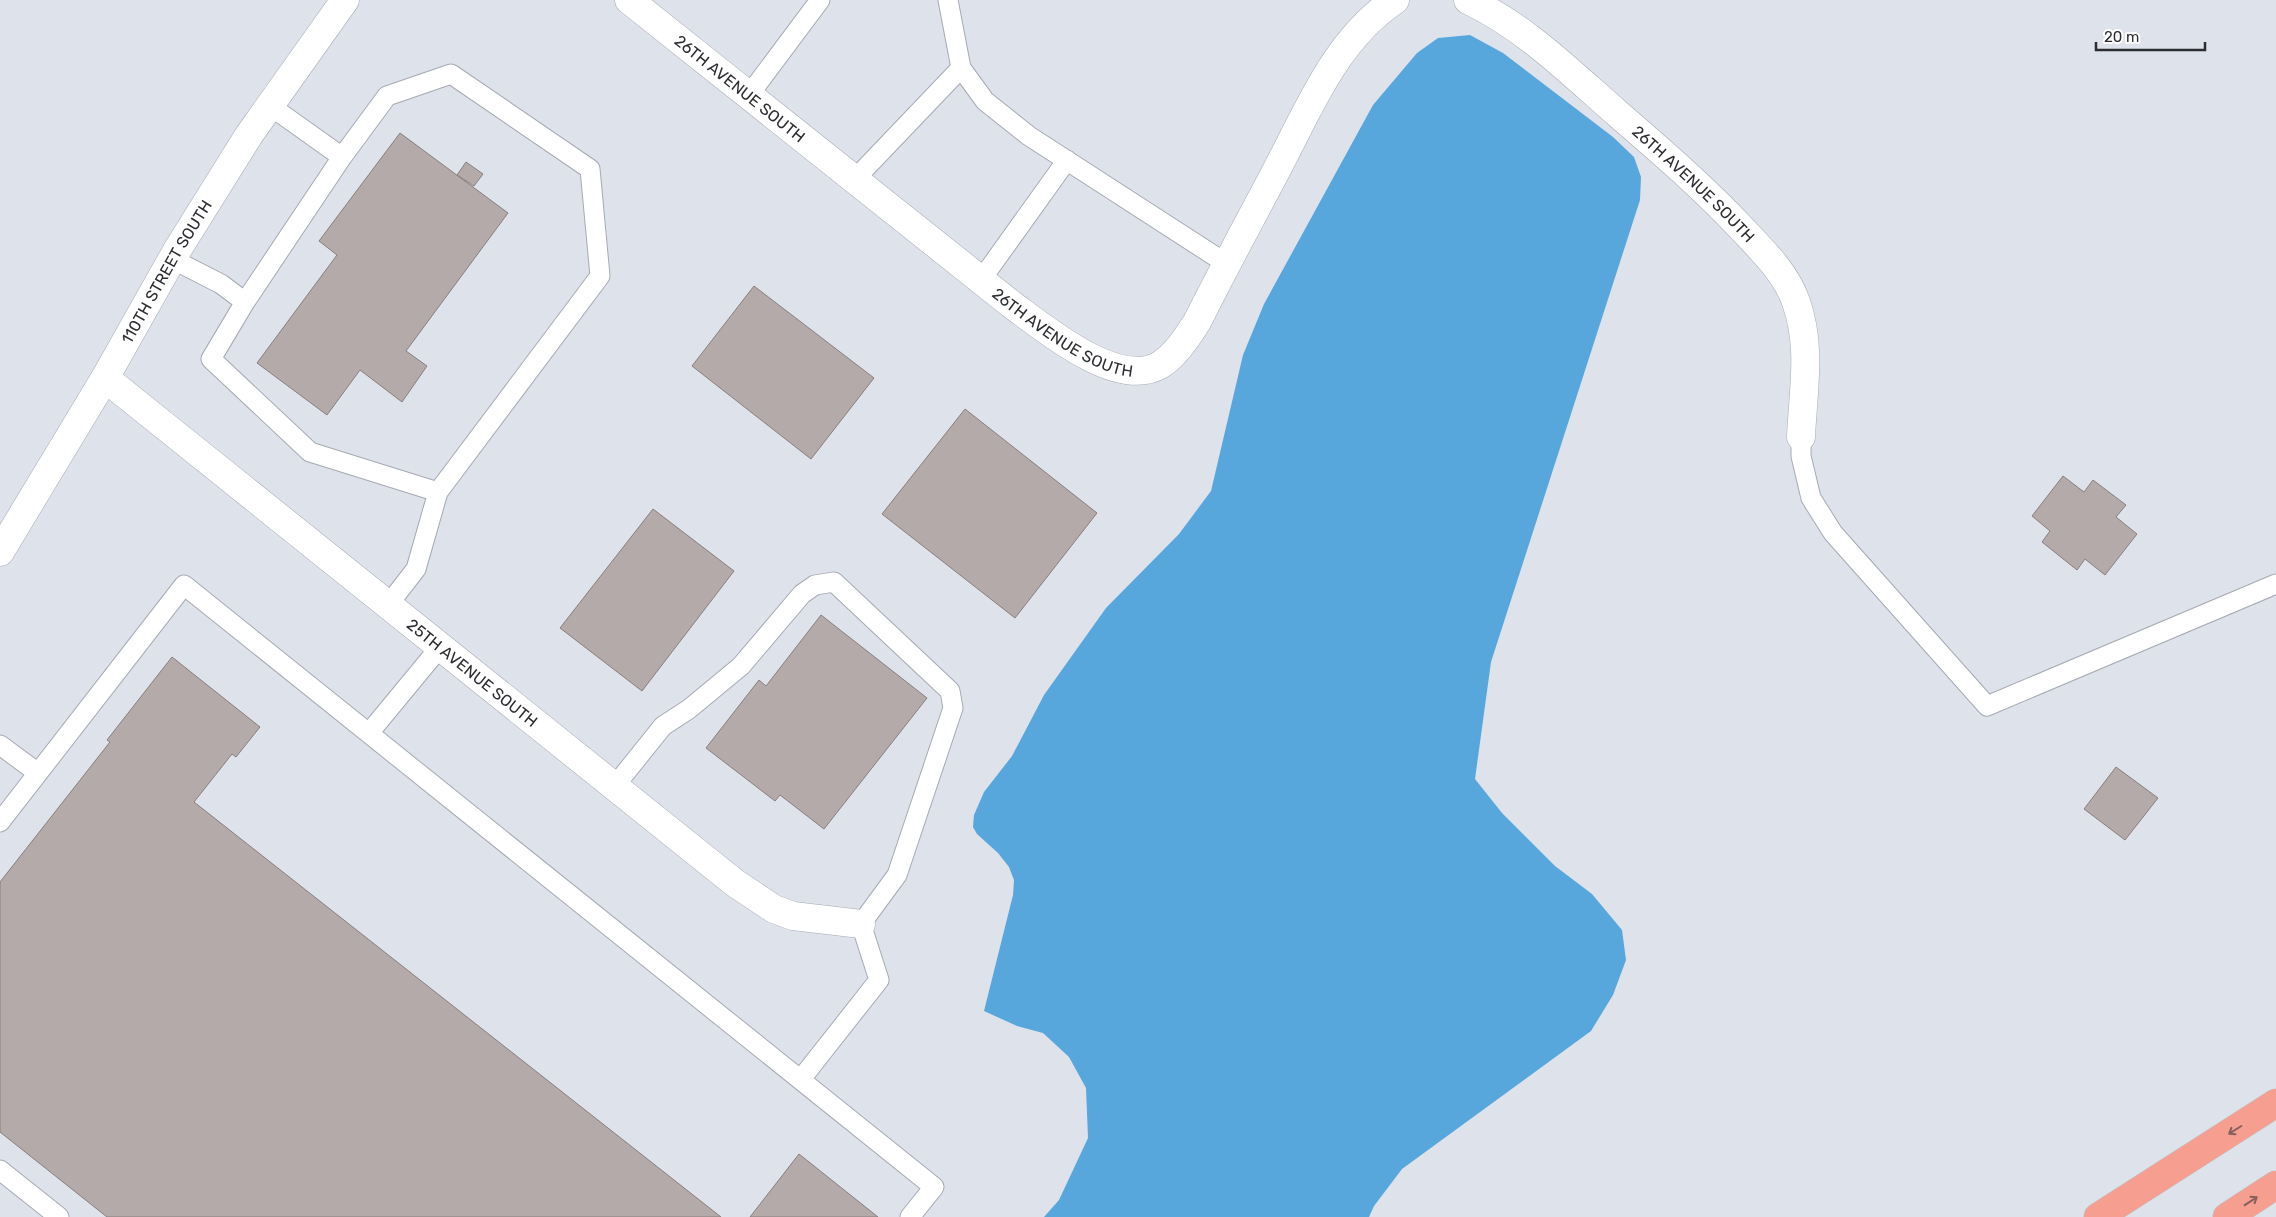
<svg xmlns="http://www.w3.org/2000/svg" width="2276" height="1217" viewBox="0 0 2276 1217" font-family="Rubik,sans-serif">
<style>
.water{fill:#57a7dd}
.building{fill:#b4aaa9;stroke:#887e7d}
.lines{fill:none;stroke-linecap:round;stroke-linejoin:round}
.lane-casing{stroke:#a6aab2;stroke-width:21}
.street-casing{stroke:#a6aab2;stroke-width:29}
.highway-casing{stroke:#bfc0c1;stroke-width:29}
.lane{stroke:#fff;stroke-width:19}
.street{stroke:#fff;stroke-width:28}
.highway{stroke:#f69f91;stroke-width:28}
.oneway{stroke:#86605c}
.labels{text-anchor:middle;stroke-width:5;stroke-linejoin:round;paint-order:stroke}
.street-label{font-size:16px;fill:#2b2d30;stroke:#fff}
</style>
<rect width="100%" height="100%" fill="#dee2ea"/>
<path class="water" d="M1470,35L1503,53L1613,137L1634,157L1641,177L1640,200L1491,662L1475,779L1502,813L1555,866L1592,894L1622,930L1626,960L1613,995L1591,1031L1402,1169L1374,1206L1369,1217H1044L1059,1200L1088,1138L1086,1088L1069,1057L1043,1033L1017,1026L984,1011L1013,895L1014,880L1009,867L998,853L977,834L973,827L974,815L984,792L1012,756L1044,695L1106,608L1179,534L1211,491L1243,355L1264,304L1373,105L1417,53L1438,38Z"/>
<path class="building" d="M400,133L508,213L406,351L427,366L402,402L360,370L327,415L257,363L337,255L319,241Z
M466,162L483,174L474,186L457,175Z
M754,286L874,378L811,459L692,366Z
M965,409L1097,513L1015,618L882,514Z
M2063,476L2084,492L2093,480L2126,505L2116,517L2137,534L2105,575L2085,559L2077,570L2042,542L2050,531L2032,516Z
M653,509L734,571L642,691L560,628Z
M821,615L927,698L824,829L780,795L775,801L706,748L759,680L766,686Z
M172,657L260,727L236,757L232,754L194,802L721,1217H107L0,1132V882L110,742L107,740Z
M2116,767L2158,798L2125,840L2084,809Z
M799,1154L878,1217H750Z"/>
<g class="lines">
<defs>
<path id="lane" d="M948,0L961,68L985,101L1029,136L1227,264
M749,95L820,0
M269,105L342,157L387,96L451,74L590,169L600,276L438,492L416,569L388,605
M855,179L961,68
M172,259L221,284L245,302L342,157
M981,280L1067,160
M245,302L211,359L310,452L438,492
M1801,437V456L1811,498L1833,533L1987,706L2276,584
M369,733L440,647
M0,745L38,773
M614,787L663,726L689,709L741,666L802,594L815,585L834,582L950,691L953,708L897,875L861,924L879,980L801,1079
M0,822L184,585L934,1187L910,1217
M0,1170L59,1217"/>
<g id="street">
<path id="s1" d="M629,0L1011,304C1044,328 1117,390 1160,365C1176,355 1187,337 1197,322C1222,272 1249,222 1275,173C1308,111 1335,40 1395,0"/>
<path id="s2" d="M1468,0C1525,27 1571,73 1618,114C1662,152 1706,190 1745,232C1764,252 1787,275 1796,302C1812,347 1803,391 1801,437"/>
<path id="s3" d="M105,378L735,883L774,909L793,916L861,924"/>
<path id="s4" d="M0,552L105,378L176,252L249,135L345,0"/>
</g>
<path id="highway" d="M2098,1217L2276,1103
M2227,1217L2276,1185"/>
</defs>
<use href="#lane" class="lane-casing"/>
<use href="#street" class="street-casing"/>
<use href="#highway" class="highway-casing"/>
<use href="#lane" class="lane"/>
<use href="#street" class="street"/>
<use href="#highway" class="highway"/>
</g>
<defs><path id="oneway-shaft" d="M-6 0H5M1.5-3L5.5 0L1.5 3" fill="none" stroke-width="1.6" stroke-linecap="round" stroke-linejoin="round" transform="scale(1.25)"/></defs>
<g class="oneway">
<use href="#oneway-shaft" transform="translate(2235 1130) rotate(148)"/>
<use href="#oneway-shaft" transform="translate(2251 1201) rotate(-33)"/>
</g>
<g class="labels">
<g class="street-label">
<text dy="6" stroke="none"><textPath href="#s1" startOffset="142">26TH AVENUE SOUTH</textPath></text>
<text dy="6" stroke="none"><textPath href="#s2" startOffset="292">26TH AVENUE SOUTH</textPath></text>
<text dy="6" stroke="none"><textPath href="#s4" startOffset="326">110TH STREET SOUTH</textPath></text>
<text dy="6" stroke="none"><textPath href="#s1" startOffset="548">26TH AVENUE SOUTH</textPath></text>
<text dy="6" stroke="none"><textPath href="#s3" startOffset="471">25TH AVENUE SOUTH</textPath></text>
</g>
</g>
<path d="M2096 42v8h109v-8" fill="none" stroke="#2b2d30" stroke-width="2.5"/>
<text x="2104" y="42" font-size="15" fill="#2b2d30" stroke="#ffffff" stroke-width="4" paint-order="stroke">20 m</text>
</svg>
